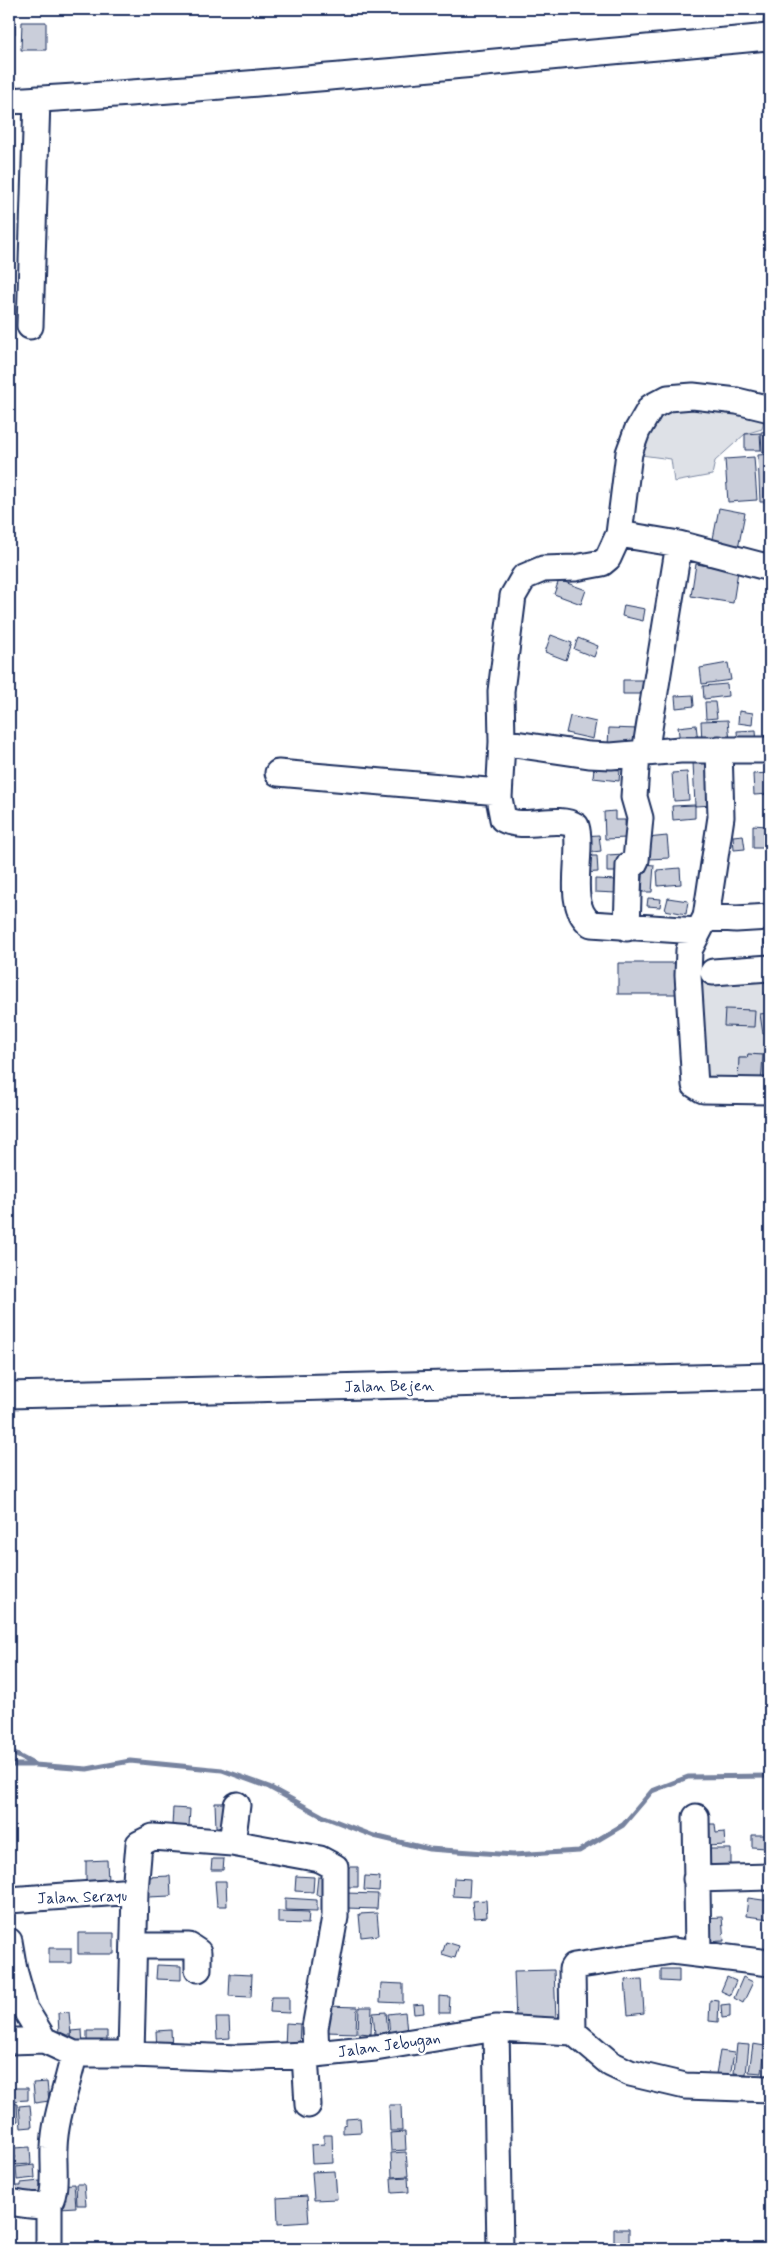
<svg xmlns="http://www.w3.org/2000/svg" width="779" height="2258" viewBox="0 0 779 2258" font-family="Mynerve,sans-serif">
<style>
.green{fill:#dee1e7;stroke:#7c88a2}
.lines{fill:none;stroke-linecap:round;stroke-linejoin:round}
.stream{stroke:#77839f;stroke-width:5}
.building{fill:#caceda;stroke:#1b2f5e}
.minor-casing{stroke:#1b2f5e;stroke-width:29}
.minor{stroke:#fff;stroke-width:25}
.labels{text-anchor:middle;stroke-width:5;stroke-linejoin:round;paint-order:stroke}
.street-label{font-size:16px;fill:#1b2f5e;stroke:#fff}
</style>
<rect width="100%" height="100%" fill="#fff"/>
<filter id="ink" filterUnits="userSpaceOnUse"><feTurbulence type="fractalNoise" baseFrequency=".02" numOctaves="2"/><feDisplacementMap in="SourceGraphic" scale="10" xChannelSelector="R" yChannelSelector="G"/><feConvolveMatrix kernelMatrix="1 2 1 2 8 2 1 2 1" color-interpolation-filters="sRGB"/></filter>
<g filter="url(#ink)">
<path class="green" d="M671,405L716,407L764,420L762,429L745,434L715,461L712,475L674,482L671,459L641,455L655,412Z
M770,978V992L765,993L768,1013L763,1034L770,1033V1085L761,1086L763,1055L748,1054L747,1058H739L738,1084L699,1086L692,983Z"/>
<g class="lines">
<path class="stream" d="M9,1751L35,1765L87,1769L130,1761L222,1770L269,1787L322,1816L374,1836L429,1849L513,1855L579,1851L623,1825L652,1791L688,1777L770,1776
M9,1765H32"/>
</g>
<path class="building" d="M764,9H770V25H763Z
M9,20H15V34H9Z
M22,22H46V50H21Z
M770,431V452H762L761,432Z
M760,433L761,450H745V434Z
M770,454V502H760L758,455Z
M754,457L757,500L728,502L725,459Z
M719,508L745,513L738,549L712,544Z
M696,564L738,571L733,603L691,596Z
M559,580L586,590L581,604L554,594Z
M624,605L645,609L643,621L622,616Z
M551,635L572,643L566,660L545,652Z
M578,638L598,646L594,657L574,649Z
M728,663L731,680L702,684L700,668Z
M623,680H643L642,694H623Z
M727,684L728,696L704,699L703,686Z
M693,695L694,706L676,708L675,696Z
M705,702H715L717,718L706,719Z
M739,711L753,713L752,725L738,723Z
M570,716L596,722L593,739L566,733Z
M728,720L730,741L702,743L701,721Z
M696,725L698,741L680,743L678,727Z
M609,728L638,729L637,746L608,745Z
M756,730L757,746L738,747L737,731Z
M713,761L715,805L695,806L693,762Z
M594,767L620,770L619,781L593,778Z
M687,772L689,800L674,801L672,773Z
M769,773L770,794L754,795L753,774Z
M695,805V818L673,820L672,806Z
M615,811V820H625L626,838L605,839L604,812Z
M753,825L767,826L766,848H753Z
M599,835L601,851L584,853L582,836Z
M743,835L745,849L734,850L733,836Z
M667,836L669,858L648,859L647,838Z
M624,854V872H607V855Z
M582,856H597L598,872L582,873Z
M644,864L654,865L652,892H642Z
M680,868L681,884L658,886L657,870Z
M595,879L617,880L616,893L595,892Z
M648,898L661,899L660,907L647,906Z
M668,898L688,901L686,914L665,910Z
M764,935H770V947H764Z
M618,963H678V994H618Z
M765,992H770V1033L763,1034L760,1014L768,1013Z
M725,1009L755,1010L754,1027L724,1026Z
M748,1054L763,1055L761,1086L738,1084L739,1058H747Z
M215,1803H227V1827H216Z
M173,1808L190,1809L189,1827L172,1826Z
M705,1824H715L716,1833L724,1832L725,1845L707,1846Z
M752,1835H767L766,1848L752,1847Z
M703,1849H731V1874L703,1875Z
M212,1859H224L223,1870H211Z
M107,1860L108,1882H86V1861Z
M343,1867H358V1887H343Z
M170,1876L171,1896L148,1897L147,1877Z
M296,1876L314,1877L313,1892L295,1891Z
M365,1876L380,1877L379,1891L364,1890Z
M318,1877L334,1879L332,1897L316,1895Z
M454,1878L470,1879L469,1897L453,1896Z
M215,1881H226L227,1906H217Z
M346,1893L378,1894L377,1909L346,1908Z
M285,1898L317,1900V1911L285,1910Z
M748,1898L770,1901V1919L746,1916Z
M486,1900L487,1917L474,1918L472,1901Z
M278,1911L309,1912L308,1924L278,1923Z
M377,1913L379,1935L361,1937L359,1914Z
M722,1917L724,1941L702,1942L701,1918Z
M78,1933H114V1954H78Z
M446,1942L459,1946L455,1958L442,1954Z
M49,1948H71V1963H49Z
M157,1965L181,1966V1980L156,1979Z
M661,1969H679V1982L661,1981Z
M554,1970L556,2019L516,2021L514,1971Z
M230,1974L252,1975L251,1997L229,1996Z
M727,1977L736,1981L730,1995L721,1991Z
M743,1977L753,1982L743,2003L734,1998Z
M642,1979L644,2013L628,2015L625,1980Z
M381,1983L403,1984V2003L380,2002Z
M439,1996L450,1997L449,2013H439Z
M271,1997H289V2013L270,2012Z
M710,2000L719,2001L718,2022L709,2021Z
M423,2004L424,2013L414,2014L413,2005Z
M730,2004V2017L722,2018L721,2005Z
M328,2006L357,2007L356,2033L327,2032Z
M359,2007H372L371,2034L358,2033Z
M69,2012L71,2035H59L58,2013Z
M386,2012L388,2033L375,2034L373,2013Z
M405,2012L407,2032L390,2034L388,2014Z
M216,2018H229L230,2038L217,2039Z
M286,2023L300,2024L299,2049H285Z
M82,2030L83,2047L72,2048L71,2031Z
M171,2030L172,2049L157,2050L156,2031Z
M87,2031H107V2046H87Z
M737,2044L749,2045L746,2074L734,2073Z
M753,2044L765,2046L762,2073L749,2072Z
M720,2051L734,2053L730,2076L716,2074Z
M47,2082L49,2101L35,2103L33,2083Z
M11,2088H28V2100L11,2101Z
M17,2104L18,2121L9,2122V2105Z
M30,2105L32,2127L21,2128L19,2106Z
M389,2105H401L402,2131H390Z
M360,2118L361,2132L343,2133V2125L346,2124V2119Z
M405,2132L406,2150L391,2151L390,2133Z
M324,2135H332L333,2163L312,2164L311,2145L324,2144Z
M30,2147L31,2164L15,2165L14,2148Z
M406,2152L408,2176L392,2177L391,2153Z
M34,2165L35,2178L17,2180L16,2167Z
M335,2171L337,2199L314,2200L312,2172Z
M408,2177L409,2192L392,2193L391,2178Z
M40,2181L41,2197L15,2196V2186H21V2183Z
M74,2184L76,2207L59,2208L58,2185Z
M76,2184H84L86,2205H77Z
M307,2196L309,2222L278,2224L277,2198Z
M614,2229H629V2249H614Z"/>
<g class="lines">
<defs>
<path id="minor" d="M9,101C263,86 517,59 770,37
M30,326L37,99
M619,534L679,544L770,568
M502,742L589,755L611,756L680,750H770
M719,749L721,817L706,917L736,919L770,917
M645,753L679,544
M278,773L499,792
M706,917L689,950L688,975L695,1085L703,1090L770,1091
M627,928L629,865L634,864L636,860L640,818L634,797L637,754
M697,931L591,924C564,905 584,853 576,826C556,814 525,831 503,819L499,798L502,742L501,691L513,596L524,577L543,569L575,568L602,563L608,558L619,534L629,453L637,431L651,407L668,398L693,396L737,401L770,409
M713,972L770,968
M9,1395L770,1376
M696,1817L698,1953
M232,1843L320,1859L335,1867V1917L315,2028L316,2054
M696,1879L770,1877
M135,1891L139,1844L153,1837L232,1843L237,1805
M9,1900L135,1891L131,2054L238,2058L305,2055L375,2048L496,2028L573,2032L611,2064L630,2073L685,2086L770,2089
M9,1941L14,1970L25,2009L44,2040
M135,1946H189L198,1952V1969
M496,2028L500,2249
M573,2032L572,1969L574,1966L672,1951L770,1963
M9,2041L44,2040L74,2054C68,2085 55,2116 54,2148C53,2161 57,2190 50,2201C43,2210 19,2203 9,2202
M74,2054H131
M305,2055L308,2105
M49,2249V2201"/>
</defs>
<use href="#minor" class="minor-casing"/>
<use href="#minor" class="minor"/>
</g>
</g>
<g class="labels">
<g class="street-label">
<text transform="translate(389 1385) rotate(-1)" y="6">Jalan Bejen</text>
<text transform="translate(82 1896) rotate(-2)" y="6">Jalan Serayu</text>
<text transform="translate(389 2044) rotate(-8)" y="6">Jalan Jebugan</text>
</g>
</g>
<rect width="779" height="2258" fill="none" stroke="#fff" stroke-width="30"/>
<rect x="15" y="15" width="749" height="2228" fill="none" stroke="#1b2f5e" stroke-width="2" filter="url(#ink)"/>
</svg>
